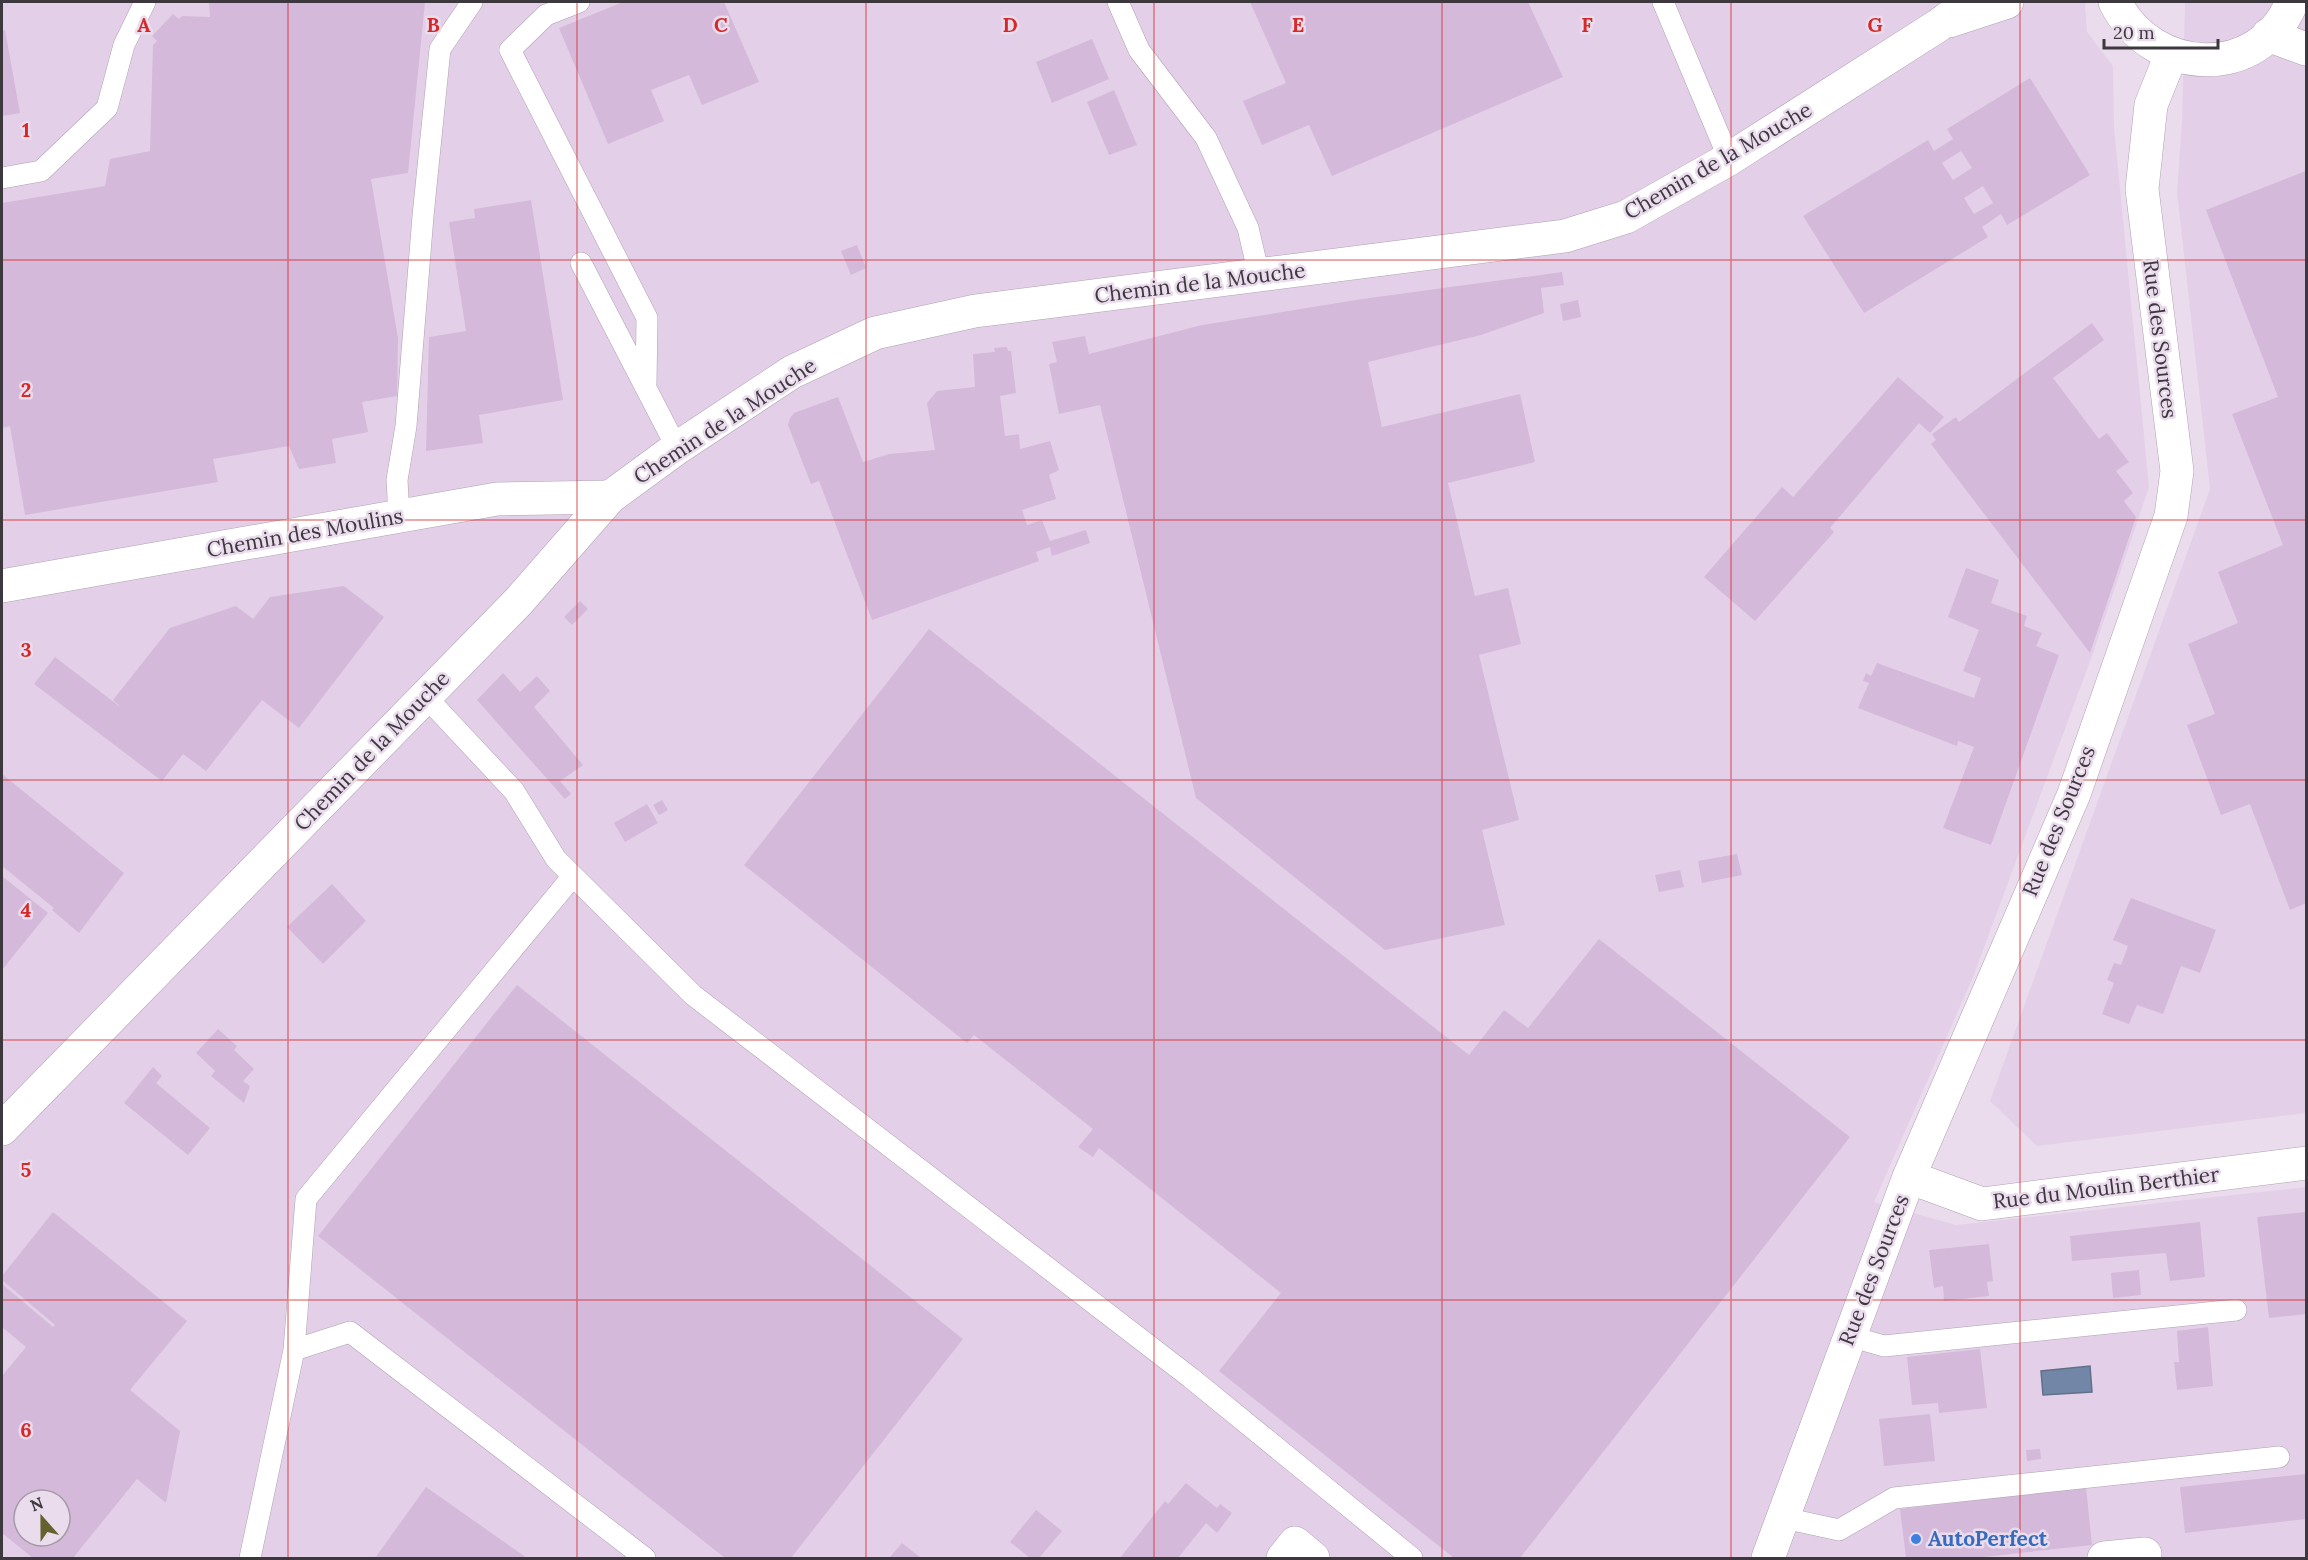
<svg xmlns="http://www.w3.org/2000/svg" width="2308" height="1560" viewBox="0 0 2308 1560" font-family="Lora,serif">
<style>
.built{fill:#e3d0e8;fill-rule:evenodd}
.water{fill:#7287a7;stroke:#626f88;stroke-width:1.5}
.building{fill:#d4b9da;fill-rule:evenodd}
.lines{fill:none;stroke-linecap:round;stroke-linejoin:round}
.service-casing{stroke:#afa1b2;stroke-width:22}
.minor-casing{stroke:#afa1b2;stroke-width:34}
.tertiary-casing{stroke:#afa1b2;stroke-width:34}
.service{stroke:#fff;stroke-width:21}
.minor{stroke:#fff;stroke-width:33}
.tertiary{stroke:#fff;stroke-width:33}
.grid{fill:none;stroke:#d62828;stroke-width:1.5;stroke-opacity:0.55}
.shop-dot{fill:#3f7fe0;stroke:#eadced;stroke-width:2}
.labels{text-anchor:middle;stroke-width:5;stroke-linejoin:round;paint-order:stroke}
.street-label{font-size:21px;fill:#3d373e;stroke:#eadced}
.shop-label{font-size:21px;font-weight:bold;fill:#366cbe;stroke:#eadced;text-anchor:start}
.grid-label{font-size:20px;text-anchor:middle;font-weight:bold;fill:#d62828;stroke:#eadced;stroke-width:5;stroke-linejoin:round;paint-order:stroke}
</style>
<rect width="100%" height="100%" fill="#eadced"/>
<path class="built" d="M2,2H2085L2087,32L2113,66L2114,127L2149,487L2092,656L1973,977L1874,1202L1956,1225L2306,1187V1558H2ZM24,1500H60V1536H24Z
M2185,2H2306V1113L2037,1146L1990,1101L2210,489L2177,192L2182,121Z"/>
<path class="water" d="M2090,1366L2092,1392L2043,1395L2041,1371Z"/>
<path class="building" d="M209,2H425L408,173L371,179L398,338L397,396L362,402L368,432L332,439L336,463L299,469L289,446L213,459L218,482L25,515L10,426L2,428V203L105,186L110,159L150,151L153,45L157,41L152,36L173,14L179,19L182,16L210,17Z
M623,2H724L759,82L702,105L689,75L651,90L664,121L608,144L559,28Z
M1250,2H1528L1563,77L1332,176L1309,125L1262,145L1243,101L1286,83Z
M5,30L20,113L2,116V31Z
M1092,39L1109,79L1052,103L1036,62Z
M2030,78L2090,175L2007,225L2001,214L1982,227L1988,237L1864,313L1803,216L1928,140L1934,151L1953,139L1947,129ZM1961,151L1972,168L1953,180L1942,163ZM1983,186L1993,203L1974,214L1964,198Z
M1114,90L1137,145L1109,155L1087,102Z
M2306,171V903L2290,910L2250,804L2221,815L2187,725L2215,714L2188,644L2238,623L2218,572L2283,545L2232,414L2278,397L2206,210Z
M531,200L563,400L479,415L483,443L426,451L429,337L466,331L449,222L475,218L474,209Z
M857,245L866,268L851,275L841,251Z
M1562,272L1564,285L1541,288L1544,313L1481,335L1368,362L1382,427L1520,394L1535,462L1448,483L1475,596L1508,588L1521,644L1479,655L1519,820L1482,830L1505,925L1385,950L1196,798L1100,405L1059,414L1049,364L1057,362L1052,342L1085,336L1089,354L1202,325L1362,299Z
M1578,300L1581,317L1563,321L1560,304Z
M2092,323L2104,340L2053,378L2099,439L2107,433L2129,462L2116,471L2133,493L2124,501L2136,517L2090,653L1931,444L1936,440L1932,434L1956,417L1959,422Z
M1007,347L1008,351H1011L1016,393L1000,396L1005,436L1019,434L1020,449L1050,441L1059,470L1049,475L1056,499L1022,510L1027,525L1042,520L1050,541L1086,530L1090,543L1052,556L1050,547L1036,552L1039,561L872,620L819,481L811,484L788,425L790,418L794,413L838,397L863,462L889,454L935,450L927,403L937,391L975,387L973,354L995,352L994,348Z
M1898,377L1944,417L1930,433L1919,423L1830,528L1834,532L1755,621L1704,577L1782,487L1793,497Z
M1966,568L1999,580L1991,603L2027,616L2024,626L2042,633L2036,646L2059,655L1991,845L1943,828L1974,747L1958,741L1957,746L1858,708L1869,683L1863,681L1866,673L1871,676L1877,663L1974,698L1981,678L1963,671L1979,630L1948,617Z
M344,586L384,617L299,728L262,700L206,771L183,754L162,781L34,684L55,657L123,709L113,700L170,628L236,606L253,619L270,597Z
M580,601L588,609L572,625L564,617Z
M929,629L1469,1055L1504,1010L1528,1028L1599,939L1850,1137L1520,1558H1454L1219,1371L1281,1293L1099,1148L1093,1157L1078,1147L1093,1129L974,1035L967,1043L744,865Z
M503,673L520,692L537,676L550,691L534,707L583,765L560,781L571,794L565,799L477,700Z
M2,774L124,873L79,933L52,910L54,908L2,866Z
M662,800L668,810L659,815L653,805Z
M647,804L658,823L625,842L614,823Z
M1737,854L1742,875L1702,883L1698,861Z
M1680,870L1684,887L1659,892L1655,875Z
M2,876L48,913L2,970Z
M332,884L366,921L323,964L287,927Z
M2131,898L2216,930L2200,973L2181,966L2163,1014L2137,1005L2129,1024L2102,1014L2114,983L2107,980L2114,963L2121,965L2128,946L2113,940Z
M517,985L963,1339L791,1558H725L318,1236Z
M218,1029L237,1046L234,1050L254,1069L243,1081L250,1086L244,1103L211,1076L215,1071L196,1053Z
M153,1067L162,1076L156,1083L210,1128L188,1155L124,1103Z
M53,1212L187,1321L130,1390L180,1431L166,1503L137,1479L73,1558H33L2,1533V1376L26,1347L2,1327V1284L53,1327L55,1325L2,1280V1276ZM24,1500H60V1536H24Z
M2306,1212V1314L2269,1318L2257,1217Z
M2200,1222L2205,1277L2170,1281L2166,1253L2072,1261L2070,1236Z
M1989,1244L1993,1281L1987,1282L1989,1296L1944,1301L1943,1286L1934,1288L1929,1250Z
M2139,1270L2141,1295L2113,1298L2111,1273Z
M2208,1327L2213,1386L2177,1390L2174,1362H2179L2177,1331Z
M1980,1349L1987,1408L1939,1413L1938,1403L1912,1405L1907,1357Z
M1930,1414L1935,1461L1884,1466L1879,1419Z
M2040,1449L2041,1459L2027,1461L2026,1450Z
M2306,1474V1519L2185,1533L2180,1487Z
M1186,1483L1217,1508L1220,1504L1232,1513L1217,1533L1206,1523L1178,1558H1120L1165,1501L1168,1504Z
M426,1487L527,1558H375Z
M2086,1487L2092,1545L1974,1558H1906L1900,1509Z
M1036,1510L1062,1531L1039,1558H1030L1010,1542Z
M902,1543L921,1558H889Z"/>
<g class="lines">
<defs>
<path id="service" d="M579,2L546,15L510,50L647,318L646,384
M1118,2L1139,50L1206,138L1248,228L1259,275
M1663,2L1729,159
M2,178L41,171L107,108L124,45L145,2
M581,263L677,448
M399,516L397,480L406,426L423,216L440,49L472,2
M426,697L514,791L556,859L693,995L1191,1378L1412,1558
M1849,1336L1884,1346L2236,1310
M294,1350L306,1199L573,876
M1784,1518L1839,1530L1894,1498L2279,1457
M250,1558L294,1350L350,1332L645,1558"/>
<path id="minor" d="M2,586L497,499L610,497
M1909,1177L1982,1204L2306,1163
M1283,1558L1295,1543L1313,1558
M1768,1558L1909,1177L2074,794L2171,516L2177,471L2142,189L2151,105L2171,55
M2104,1558L2145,1554"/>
<path id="tertiary" d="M2115,2C2152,76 2259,82 2292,2
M1949,21L2007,2
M2268,35L2306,49
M2,1129L519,601L610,497L677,448L792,372L875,333L975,311L1565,236L1626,217L1729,159L1939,25L1970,2"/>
</defs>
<use href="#service" class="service-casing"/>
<use href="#minor" class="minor-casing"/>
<use href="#tertiary" class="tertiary-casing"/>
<use href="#service" class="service"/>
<use href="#minor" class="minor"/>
<use href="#tertiary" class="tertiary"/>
</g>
<path class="grid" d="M288,2V1558M577,2V1558M866,2V1558M1154,2V1558M1442,2V1558M1731,2V1558M2020,2V1558M2,260H2306M2,520H2306M2,780H2306M2,1040H2306M2,1300H2306"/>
<circle class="shop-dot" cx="1916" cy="1539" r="6"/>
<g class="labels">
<g class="street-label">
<text transform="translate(1718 161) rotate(-30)" y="7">Chemin de la Mouche</text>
<text transform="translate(1200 283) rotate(-7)" y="7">Chemin de la Mouche</text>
<text transform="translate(2160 339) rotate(83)" y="7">Rue des Sources</text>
<text transform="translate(725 421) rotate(-33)" y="7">Chemin de la Mouche</text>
<text transform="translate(305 533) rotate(-10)" y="7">Chemin des Moulins</text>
<text transform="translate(372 751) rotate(-46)" y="7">Chemin de la Mouche</text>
<text transform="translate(2059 821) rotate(-68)" y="7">Rue des Sources</text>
<text transform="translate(2106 1188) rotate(-7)" y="7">Rue du Moulin Berthier</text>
<text transform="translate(1874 1270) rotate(-69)" y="7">Rue des Sources</text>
</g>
<g class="shop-label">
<text x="1928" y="1546">AutoPerfect</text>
</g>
</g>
<g class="grid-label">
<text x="144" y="32">A</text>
<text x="433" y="32">B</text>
<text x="721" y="32">C</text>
<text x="1010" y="32">D</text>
<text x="1298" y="32">E</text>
<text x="1587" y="32">F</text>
<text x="1875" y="32">G</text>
<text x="26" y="137">1</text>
<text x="26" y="397">2</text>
<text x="26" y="657">3</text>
<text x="26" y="917">4</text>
<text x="26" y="1177">5</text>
<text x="26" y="1437">6</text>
</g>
<rect width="2308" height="1560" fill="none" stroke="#3d373e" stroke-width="6"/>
<g transform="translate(42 1518) rotate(339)"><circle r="28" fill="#eadced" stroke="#a59aa7" stroke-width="1.5"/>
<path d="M0-4.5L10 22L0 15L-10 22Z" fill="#65622f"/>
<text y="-9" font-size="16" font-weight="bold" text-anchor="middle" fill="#3d373e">N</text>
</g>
<path d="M2104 39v9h114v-9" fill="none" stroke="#3d373e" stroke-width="3"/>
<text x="2113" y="39" font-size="18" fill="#3d373e" stroke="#eadced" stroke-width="4.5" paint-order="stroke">20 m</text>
</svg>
